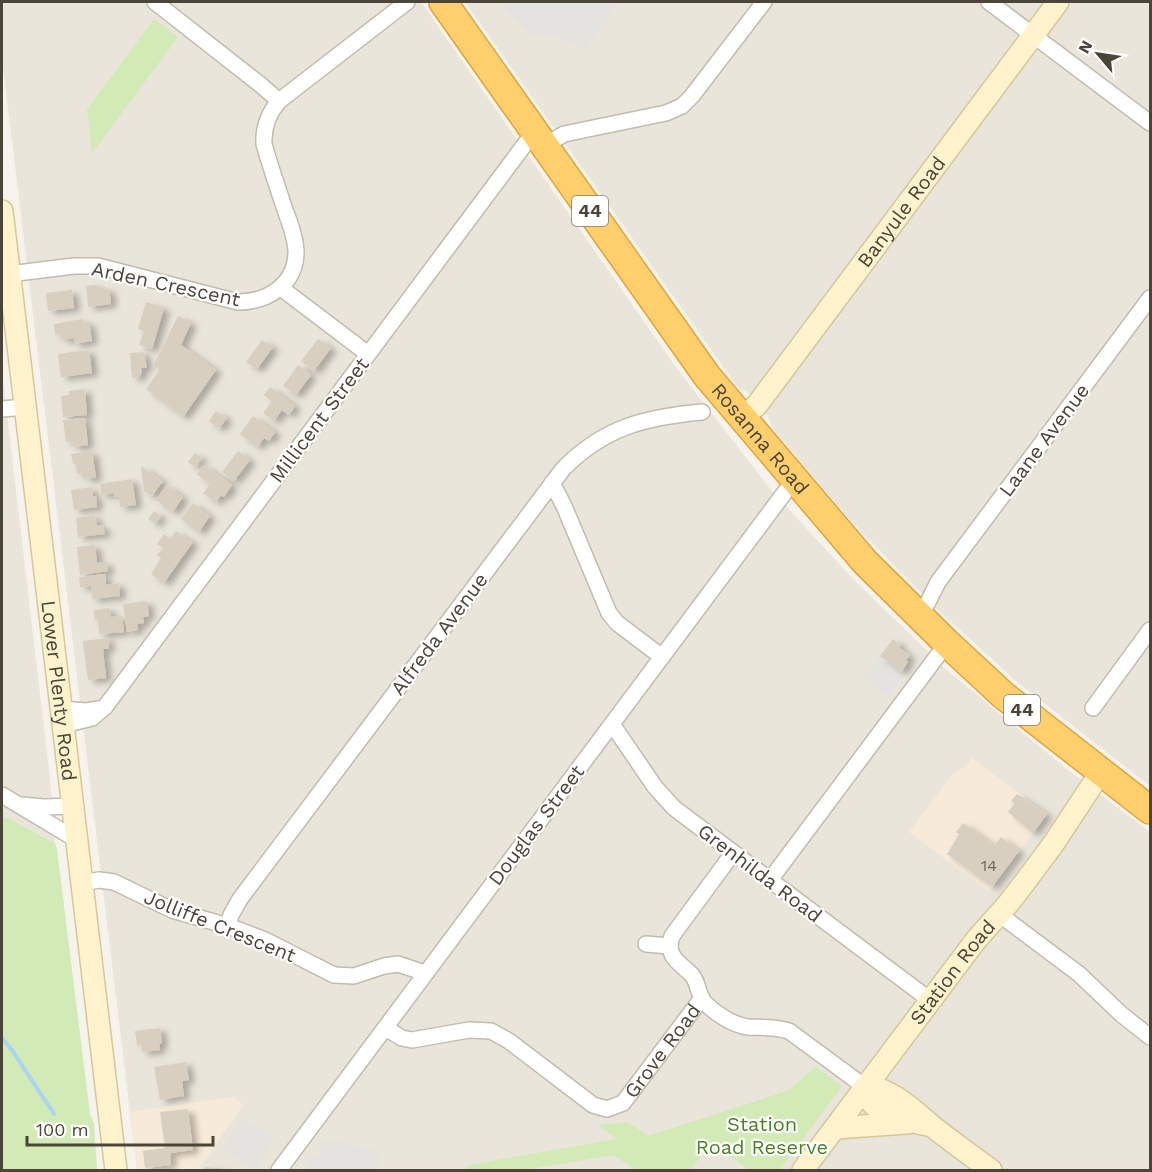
<svg xmlns="http://www.w3.org/2000/svg" width="1152" height="1172" viewBox="0 0 1152 1172" font-family="'Work Sans',sans-serif">
<style>
.residential{fill:#eae5da}
.commercial{fill:#f7ead8}
.green{fill:#d2eab5}
.parking{fill:#e5e3e0}
.lines{fill:none;stroke-linecap:round;stroke-linejoin:round}
.stream{stroke:#a9d4f2;stroke-width:4}
.building{fill:#d8cfc1;filter:url(#shadow)}
.street-casing{stroke:#c2bbae;stroke-width:18}
.secondary-casing{stroke:#d6c79b;stroke-width:24}
.highway-casing{stroke:#e0a43c;stroke-width:30}
.street{stroke:#fff;stroke-width:15}
.secondary{stroke:#fff3cd;stroke-width:21}
.highway{stroke:#ffcf6e;stroke-width:27}
.labels{text-anchor:middle;stroke-width:4.5;stroke-linejoin:round;paint-order:stroke}
.number-label{font-size:16px;fill:#6e675b}
.shield{fill:#fff;stroke:#817c74;stroke-width:1.5}
.shield-label{font-size:18px;font-weight:bold;fill:#4b4439}
.street-label{font-size:20px;fill:#4b4439;stroke:#fff}
.park-label{font-size:20px;fill:#4a7f2a;stroke:#fff}
</style>
<defs>
<filter id="shadow"><feDropShadow dx="6" dy="3.5" stdDeviation="3" flood-color="#0004"/></filter>
</defs>
<rect width="100%" height="100%" fill="#f6f3ec"/>
<path class="residential" d="M2,2H421L675,366L772,491L855,581L947,670L1068,770L1150,832V1170H137L2,59Z
M465,2H1150V786L1017,682L936,608L852,522L775,431L766,414L746,391L739,389Z
M2,372L50,779L55,843L2,815Z"/>
<path class="commercial" d="M972,758L1047,814L989,892L909,832L953,773L965,767Z
M234,1097L243,1105L198,1170H137L129,1112Z"/>
<path class="green" d="M154,19L178,37L92,153L87,109Z
M2,815L55,843L57,849L90,1114L94,1123L97,1170H2Z
M816,1067L842,1086L780,1170H749L712,1142L690,1170H635L614,1155L524,1170H466L468,1165L617,1139L598,1125L627,1122L648,1136L787,1091Z"/>
<path class="parking" d="M509,2H619L585,51L554,34L532,35L504,8Z
M880,656L905,674L888,697L863,678Z
M243,1117L275,1139L254,1170L222,1147Z
M323,1138L382,1153L377,1170H304L309,1157L318,1158Z"/>
<g class="lines">
<path class="stream" d="M2,1038L12,1050L54,1114"/>
</g>
<path class="building" d="M98,285L99,290L109,288L111,304L88,307L86,286Z
M72,290L74,308L48,311L46,293Z
M146,302L164,308L152,349L139,345L144,331L138,329Z
M178,316L191,323L181,345L216,370L183,417L146,389L160,369L153,366Z
M82,319L83,323L89,322L92,341L74,344V338L62,340L61,334L55,335L54,324Z
M318,339L331,348L314,371L301,361Z
M262,340L273,347L257,369L246,362Z
M89,350L92,373L61,377L58,354Z
M144,352L147,368H141L142,372L139,377L132,378L130,353Z
M298,365L311,375L296,395L283,386Z
M270,387L295,406L289,415L282,410L274,421L263,413L272,401L264,395Z
M85,389L87,415L63,417L61,396L69,395V391Z
M216,411L227,418L219,429L209,421Z
M253,416L275,432L269,441L264,438L258,447L240,434Z
M85,418L88,445L73,447L72,441L66,442L63,420Z
M92,451L96,477L85,479V473L77,474L76,464H73L71,454Z
M238,451L250,460L234,481L222,472Z
M195,453L202,458L195,467L188,462Z
M204,465L232,485L224,497L221,495L216,502L203,493L210,484L197,474Z
M141,466L163,481L152,496L144,491Z
M132,479L136,505L120,507L119,497H115L114,493L101,495L100,484Z
M167,485L183,497L173,512L156,500Z
M92,487L93,497L96,496L97,507L74,510L71,490Z
M193,503L210,516L199,532L181,519Z
M154,511L161,516L155,524L148,519Z
M95,515L97,526L103,525L105,534L78,537L76,518Z
M176,531L193,542L164,583L151,574L161,558L157,555L163,548L157,544L164,534L170,539Z
M95,545L97,563L107,562L108,571L80,575L77,547Z
M105,574L106,585L119,583L120,596L92,599L91,586L80,587L79,577Z
M147,601L149,616L143,617L144,623L137,624L138,630L127,632L123,604Z
M110,608L111,617L122,616L124,632L99,634L98,620H95L94,610Z
M108,638L109,649H103L106,678L88,680L83,641Z
M893,639L901,645L898,647L910,655L906,660L908,662L901,672L880,656Z
M1017,794L1047,814L1033,833L1008,812L1014,804L1011,801Z
M963,823L994,846L1001,837L1019,851L992,887L947,854L959,834L956,832Z
M160,1028L162,1043L159,1044L160,1050L142,1052L141,1044L137,1045L135,1031Z
M186,1062L189,1080L182,1081L184,1096L160,1100L154,1067Z
M188,1109L193,1150L170,1153L171,1165L145,1168L143,1151L165,1148L160,1112Z
M206,1167L226,1169V1170H203Z"/>
<g class="lines">
<defs>
<g id="street">
<path d="M155,2L262,86L279,101"/>
<path d="M989,2L1150,123"/>
<path d="M544,146L564,134L666,113L682,106L692,96L764,2"/>
<path d="M9,274L74,266H98L238,302C268,302 297,284 296,250C295,236 290,223 285,210C278,188 270,166 264,144C263,127 268,114 279,101L407,2"/>
<path d="M281,288L368,354"/>
<path d="M2,409L25,407"/>
<path d="M552,483L564,506L609,613L617,623L662,657"/>
<path d="M920,618L938,582L1150,298"/>
<path d="M1093,708L1150,630"/>
<path d="M62,709L86,711L99,709"/>
<path d="M612,724L655,787L674,808L930,1000"/>
<path d="M64,725L92,718L105,707L534,132"/>
<path d="M2,795L77,840"/>
<path d="M22,805L43,807L74,806"/>
<path d="M733,853L672,936C665,955 678,962 690,973C699,981 697,993 704,1002C715,1013 732,1025 748,1027C762,1028 775,1026 789,1031L865,1087"/>
<path d="M770,880L947,643"/>
<path d="M82,883L99,880L114,882L172,910L228,926L265,940L334,975L354,976L384,966L398,964L425,973"/>
<path d="M999,914L1079,974L1121,1014L1150,1037"/>
<path d="M228,926L231,915L240,899L563,469C604,427 646,417 702,412"/>
<path d="M646,944L670,946"/>
<path id="s1" d="M385,1028L402,1038L412,1040L469,1030L491,1031L509,1041L593,1105L607,1109L623,1103L702,998"/>
<path d="M279,1170L794,480"/>
</g>
<g id="secondary">
<path id="s2" d="M2,211L116,1170"/>
<path id="s3" d="M742,418L757,405L1058,2"/>
<path d="M865,1087C891,1086 918,1115 937,1130C955,1144 973,1157 991,1170"/>
<path d="M865,1087C868,1115 906,1121 928,1125"/>
<path d="M835,1128L907,1123"/>
<path id="s4" d="M803,1170L976,940L1008,904L1028,878L1054,843L1100,773"/>
</g>
<g id="highway">
<path id="s5" d="M443,2L707,376L865,562L947,643L1003,695L1150,810"/>
</g>
</defs>
<use href="#street" class="street-casing"/>
<use href="#secondary" class="secondary-casing"/>
<use href="#highway" class="highway-casing"/>
<use href="#street" class="street"/>
<use href="#secondary" class="secondary"/>
<use href="#highway" class="highway"/>
</g>
<g class="labels">
<g class="number-label">
<text x="989" y="871">14</text>
</g>
<g class="shield">
<rect x="572" y="196" width="36" height="30" rx="4.5"/>
<rect x="1004" y="695" width="36" height="30" rx="4.5"/>
</g>
<g class="shield-label">
<text x="590" y="217">44</text>
<text x="1022" y="716">44</text>
</g>
<g class="street-label">
<text dy="7" stroke="none"><textPath href="#s3" startOffset="261">Banyule Road</textPath></text>
<text transform="translate(166 284) rotate(12)" y="7">Arden Crescent</text>
<text transform="translate(319 420) rotate(-53)" y="7">Millicent Street</text>
<text dy="7" stroke="none"><textPath href="#s5" startOffset="540">Rosanna Road</textPath></text>
<text transform="translate(1044 440) rotate(-53)" y="7">Laane Avenue</text>
<text transform="translate(439 634) rotate(-53)" y="7">Alfreda Avenue</text>
<text dy="7" stroke="none"><textPath href="#s2" startOffset="483">Lower Plenty Road</textPath></text>
<text transform="translate(536 825) rotate(-53)" y="7">Douglas Street</text>
<text transform="translate(760 873) rotate(37)" y="7">Grenhilda Road</text>
<text transform="translate(220 926) rotate(22)" y="7">Jolliffe Crescent</text>
<text dy="7" stroke="none"><textPath href="#s4" startOffset="248">Station Road</textPath></text>
<text dy="7" stroke="none"><textPath href="#s1" startOffset="333">Grove Road</textPath></text>
</g>
<g class="park-label">
<text x="762" y="1131">Station<tspan x="762" dy="23">Road Reserve</tspan></text>
</g>
</g>
<rect width="1152" height="1172" fill="none" stroke="#4b4439" stroke-width="6"/>
<g transform="translate(1098 54) rotate(299)" stroke="#ffffff" stroke-width="4.5" paint-order="stroke">
<path d="M0-4.5L10 22L0 15L-10 22Z" fill="#4b4439"/>
<text y="-9" font-size="16" font-weight="bold" text-anchor="middle" fill="#4b4439">N</text>
</g>
<path d="M27 1136v9h186v-9" fill="none" stroke="#4b4439" stroke-width="3"/>
<text x="36" y="1136" font-size="18" fill="#4b4439" stroke="#ffffff" stroke-width="4.5" paint-order="stroke">100 m</text>
</svg>
